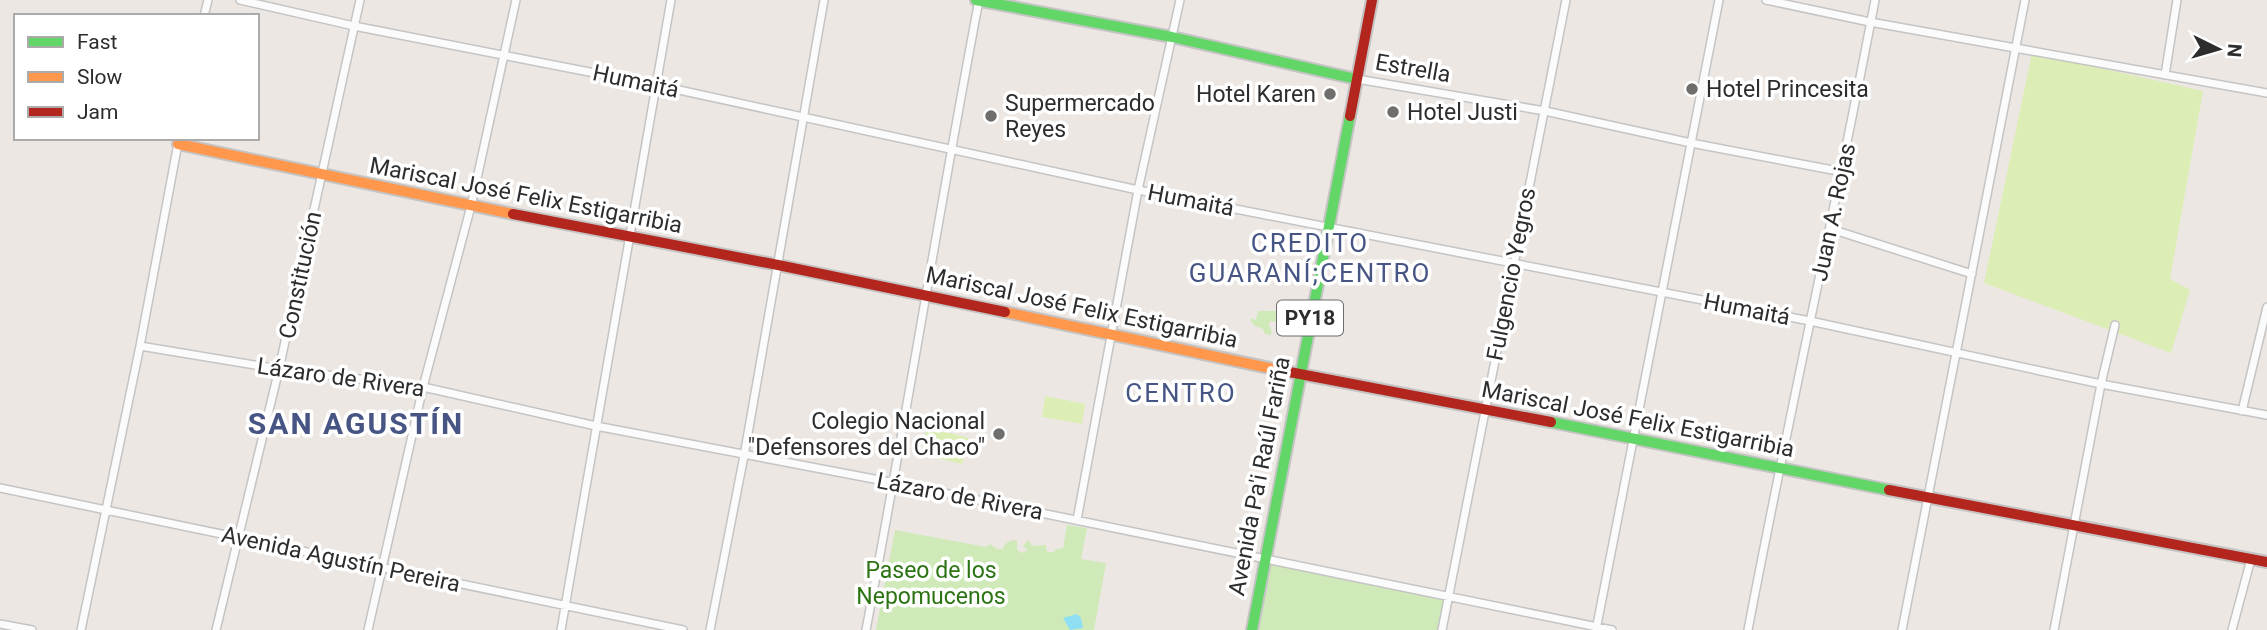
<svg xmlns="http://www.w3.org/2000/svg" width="2267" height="630" viewBox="0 0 2267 630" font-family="Roboto,sans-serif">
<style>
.green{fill:#cfeab8}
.pitch{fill:#dceeb5}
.water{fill:#8fdff4}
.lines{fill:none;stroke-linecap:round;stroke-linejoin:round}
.street-casing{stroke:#c5c4c4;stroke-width:10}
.fast-casing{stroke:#c5c4c4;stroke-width:14}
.slow-casing{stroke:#c5c4c4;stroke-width:14}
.jam-casing{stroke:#c5c4c4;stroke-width:14}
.street{stroke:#fcfbfb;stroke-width:7}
.fast{stroke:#63d668;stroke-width:10}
.slow{stroke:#ff974d;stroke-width:10}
.jam{stroke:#b3261e;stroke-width:10}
.poi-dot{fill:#706e6c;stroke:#fff;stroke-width:2.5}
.labels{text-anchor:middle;stroke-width:7;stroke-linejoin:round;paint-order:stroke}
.shield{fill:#fff;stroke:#6c6c6c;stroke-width:2}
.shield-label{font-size:21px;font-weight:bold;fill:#2d2d2d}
.street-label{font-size:23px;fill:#2d2d2d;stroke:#fff}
.poi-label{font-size:23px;fill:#2d2d2d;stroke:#fff;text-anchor:start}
.park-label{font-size:23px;fill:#2c7413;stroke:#fff}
.quarter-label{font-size:26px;letter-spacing:2px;fill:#475584;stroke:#fff}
.district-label{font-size:30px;font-weight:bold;letter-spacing:2px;fill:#475584;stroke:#fff}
</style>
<rect width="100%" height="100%" fill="#ece7e2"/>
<path class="green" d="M1258,311H1283L1284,314L1297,315V318L1293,322L1291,319L1287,320L1279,318L1276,322L1270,321L1269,324L1272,333L1270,335L1265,334L1263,329L1255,326L1251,321V318L1256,320Z
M1067,525L1087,528L1081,559L1106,563L1094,630H876L895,530L986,547L990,544L997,549H1003L1005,544L1012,540L1017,541V550L1022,553L1028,550L1023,546L1028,540L1032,546L1046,545L1047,552H1054L1056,549L1063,548Z
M1267,559L1447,598L1440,630H1254Z"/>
<path class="pitch" d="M2032,53L2203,91L2170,279L2190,290L2171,353L1984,283Z
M1045,396L1085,404L1082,424L1042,417Z
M927,427L969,438L962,464L921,454Z"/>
<path class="water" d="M1077,614L1081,618L1083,628L1070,630L1063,618Z"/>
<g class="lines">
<defs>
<path id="street" d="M240,0L354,26L656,85L1138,190L1810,321L2101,384L2267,415
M1766,0L1870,22L2267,93
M204,16L208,0
M2165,75L2177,0
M1357,79L1545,111L1691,143L1843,172
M1831,229L1972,274
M140,346L279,369L423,387L596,426L895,483L1612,630
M2242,411L2267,307
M0,488L683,630
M1077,520L1138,190L1180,0
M0,624L32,630
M81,630L140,346L179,138
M216,630L279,369L360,0
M368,630L423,387L471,206L516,0
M561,630L671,0
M710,630L744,456L824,0
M866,630C906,420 939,210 979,0
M1442,630L1566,0
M1596,630L1719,0
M1748,630C1788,419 1835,211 1875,0
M1902,630L2025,0
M2054,630L2101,384L2115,325
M2232,630L2251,559"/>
<path id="fast" d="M976,0L1172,37L1356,79
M1551,422L1889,490
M1252,630L1350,116"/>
<path id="slow" d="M178,144L513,214
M1005,312L1279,370"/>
<path id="jam" d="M1350,116L1372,0
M513,214L778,265L1005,312
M1279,370L1551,422
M1889,490L2267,562"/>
</defs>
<use href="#street" class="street-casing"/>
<use href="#fast" class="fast-casing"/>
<use href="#slow" class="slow-casing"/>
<use href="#jam" class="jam-casing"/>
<use href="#street" class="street"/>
<use href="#fast" class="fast"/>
<use href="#slow" class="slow"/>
<use href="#jam" class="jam"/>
</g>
<g class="poi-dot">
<circle cx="1692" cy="89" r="7"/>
<circle cx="1330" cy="94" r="7"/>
<circle cx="1393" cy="112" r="7"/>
<circle cx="991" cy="116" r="7"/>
<circle cx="999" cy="434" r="7"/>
</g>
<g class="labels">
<rect class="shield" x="1277" y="300.5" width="66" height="35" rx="5"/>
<g class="shield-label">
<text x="1310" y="325">PY18</text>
</g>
<g class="street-label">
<text transform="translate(1413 68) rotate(10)" y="8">Estrella</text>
<text transform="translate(636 81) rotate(12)" y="8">Humaitá</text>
<text transform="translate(526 195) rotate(11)" y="8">Mariscal José Felix Estigarribia</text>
<text transform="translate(1191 200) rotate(11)" y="8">Humaitá</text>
<text transform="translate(1833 212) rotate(-78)" y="8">Juan A. Rojas</text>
<text transform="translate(1511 274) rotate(-79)" y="8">Fulgencio Yegros</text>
<text transform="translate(300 275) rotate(-78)" y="8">Constitución</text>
<text transform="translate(1082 307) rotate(12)" y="8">Mariscal José Felix Estigarribia</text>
<text transform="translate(1747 309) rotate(11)" y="8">Humaitá</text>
<text transform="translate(341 377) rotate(8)" y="8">Lázaro de Rivera</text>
<text transform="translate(1638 419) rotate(11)" y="8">Mariscal José Felix Estigarribia</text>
<text transform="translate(1259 476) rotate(-79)" y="8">Avenida Pa'i Raúl Fariña</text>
<text transform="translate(960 496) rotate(11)" y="8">Lázaro de Rivera</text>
<text transform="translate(341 559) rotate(12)" y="8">Avenida Agustín Pereira</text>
</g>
<g class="poi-label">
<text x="1706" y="97">Hotel Princesita</text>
<text x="1316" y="102" text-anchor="end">Hotel Karen</text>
<text x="1005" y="111">Supermercado<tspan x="1005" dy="26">Reyes</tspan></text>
<text x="1407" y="120">Hotel Justi</text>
<text x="985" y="429" text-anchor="end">Colegio Nacional<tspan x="985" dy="26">"Defensores del Chaco"</tspan></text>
</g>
<g class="park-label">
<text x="931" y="578">Paseo de los<tspan x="931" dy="26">Nepomucenos</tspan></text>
</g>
<g class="quarter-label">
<text x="1310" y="252">CREDITO<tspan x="1310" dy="30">GUARANÍ;CENTRO</tspan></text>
<text x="1181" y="402">CENTRO</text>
</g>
<g class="district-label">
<text x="356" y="434">SAN AGUSTÍN</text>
</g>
</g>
<rect x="14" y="14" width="245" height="126" fill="#ffffff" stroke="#ababab" stroke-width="2"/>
<rect x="28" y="37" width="35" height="10" fill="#63d668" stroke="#ababab" stroke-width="2"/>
<text x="77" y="49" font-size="21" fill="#2d2d2d">Fast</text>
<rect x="28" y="72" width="35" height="10" fill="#ff974d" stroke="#ababab" stroke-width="2"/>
<text x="77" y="84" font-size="21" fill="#2d2d2d">Slow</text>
<rect x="28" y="107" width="35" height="10" fill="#b3261e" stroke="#ababab" stroke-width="2"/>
<text x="77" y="119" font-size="21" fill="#2d2d2d">Jam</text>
<g transform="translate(2218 49) rotate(95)" stroke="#ffffff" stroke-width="5" paint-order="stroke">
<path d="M0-5L12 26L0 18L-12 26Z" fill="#2d2d2d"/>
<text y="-10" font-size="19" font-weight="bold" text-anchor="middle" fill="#2d2d2d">N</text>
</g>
</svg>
